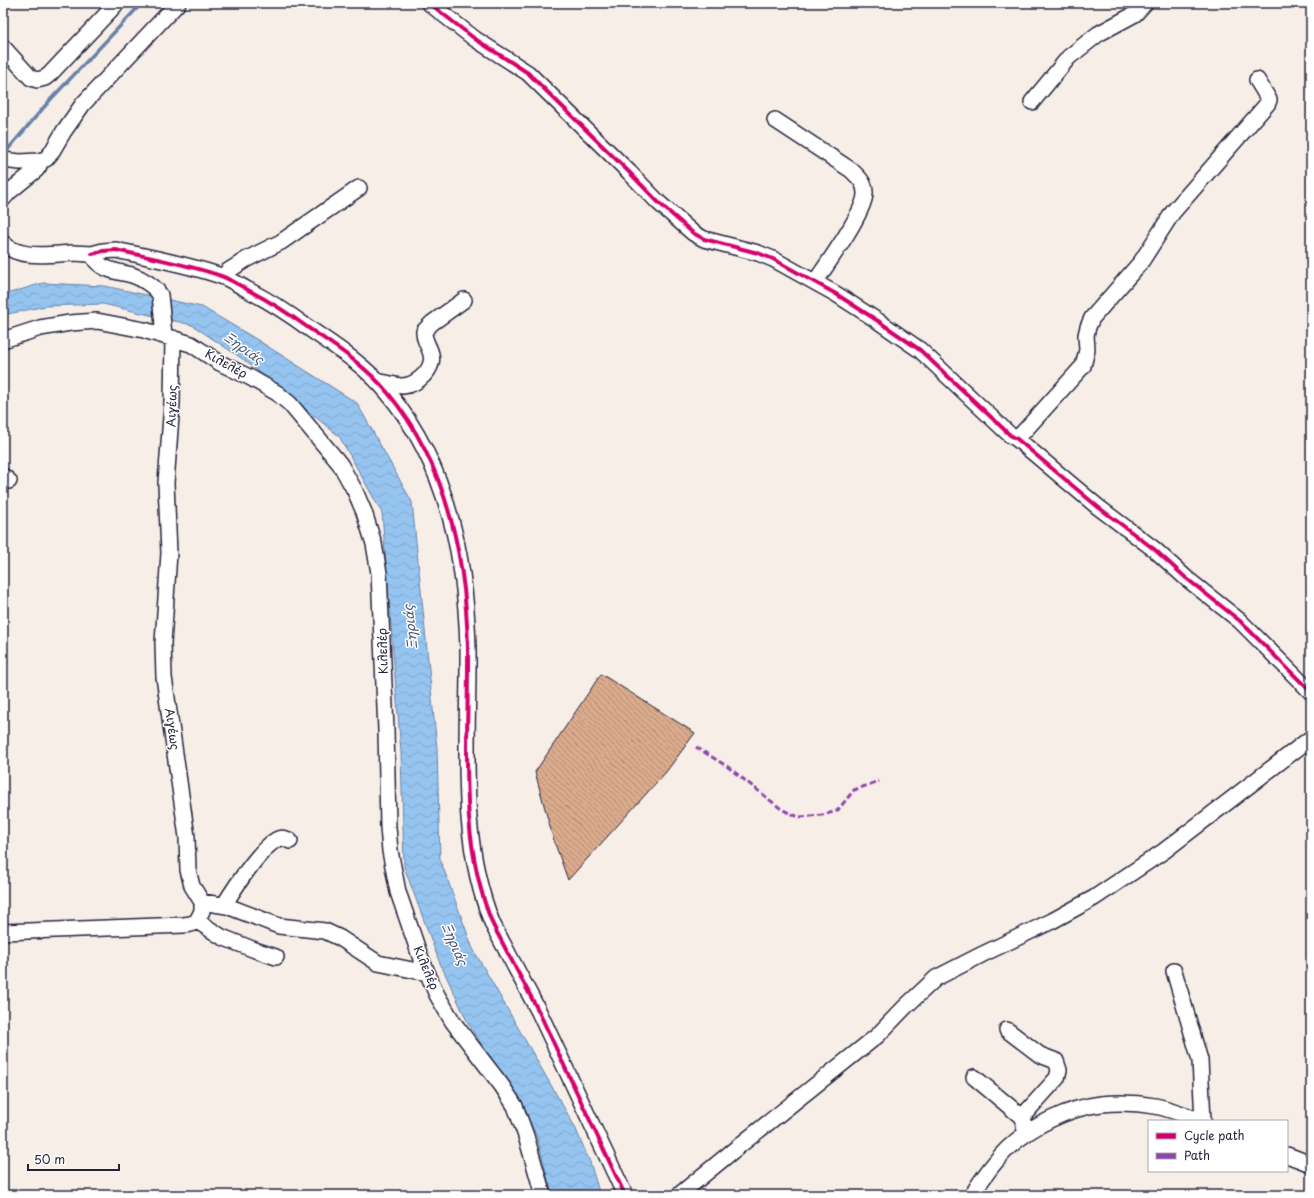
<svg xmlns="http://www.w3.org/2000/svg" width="1314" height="1198" viewBox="0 0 1314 1198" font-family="'Playpen Sans',sans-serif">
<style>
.water{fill:url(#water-waves);stroke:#6783a8}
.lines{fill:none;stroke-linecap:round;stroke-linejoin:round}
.stream{stroke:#6783a8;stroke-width:3.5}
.building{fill:url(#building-back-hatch);stroke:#22223b}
.minor-casing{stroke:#22223b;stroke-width:18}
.minor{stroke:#fff;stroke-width:15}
.quiet{stroke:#8e44ad;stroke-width:3;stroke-dasharray:6 3;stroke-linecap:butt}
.cycleway-casing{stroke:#fff;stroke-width:6}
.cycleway{stroke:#d6006c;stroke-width:4}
.labels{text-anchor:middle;stroke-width:3;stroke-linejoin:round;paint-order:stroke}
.street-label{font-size:12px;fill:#22223b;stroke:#fff}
.water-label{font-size:13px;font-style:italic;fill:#4a5b7a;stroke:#fff}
</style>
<defs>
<pattern id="water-waves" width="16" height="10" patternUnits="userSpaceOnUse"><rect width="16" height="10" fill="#95c4f0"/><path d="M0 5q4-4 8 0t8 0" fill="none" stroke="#80a8cf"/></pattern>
<pattern id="building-back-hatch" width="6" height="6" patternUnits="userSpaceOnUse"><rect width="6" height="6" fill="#dbab8c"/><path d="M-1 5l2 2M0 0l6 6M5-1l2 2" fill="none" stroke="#b18b74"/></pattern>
</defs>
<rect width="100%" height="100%" fill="#f8eee8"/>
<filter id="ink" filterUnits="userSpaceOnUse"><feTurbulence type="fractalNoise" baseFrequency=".025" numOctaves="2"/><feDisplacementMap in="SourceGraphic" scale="8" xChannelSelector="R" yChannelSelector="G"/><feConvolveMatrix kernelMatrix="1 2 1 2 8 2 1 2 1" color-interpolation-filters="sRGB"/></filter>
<g filter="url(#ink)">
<path class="water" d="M43,283L105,286L202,307L256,339L357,403L412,502L437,748L440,859L473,949L575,1127L590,1162L600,1195H552L537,1137L523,1107L469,1025L439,961L404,867L401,752L382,513L339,436L244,360L192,325L103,304L46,306L3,315V295Z"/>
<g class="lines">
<path class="stream" d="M3,155L51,99L142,3"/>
</g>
<path class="building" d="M601,674L695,733L666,772L568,880L553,838L535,772Z"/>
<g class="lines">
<defs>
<path id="minor" d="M429,3L475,39L528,73L629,172L659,203L693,233L704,239L758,253L773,259L836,294L878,321L920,350L1010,435L1017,439L1098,507L1154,549L1186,578L1240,621L1311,692
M3,47L31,78L37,80L45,78L50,74L117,3
M1032,102L1069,57L1098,34L1135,14L1145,3
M775,120L851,170C858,177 865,182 865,193C866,210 826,266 815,282
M3,160L20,162L38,161L46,159L51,153L64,131L83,104L178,3
M3,199L9,192L36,170L39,166L38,161
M3,243C19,260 52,254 73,253C79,253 86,254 92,254C93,256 95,260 97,262C106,271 120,272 132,275C141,278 155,286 160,295L164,335
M92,254L103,251L116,250C151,258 187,264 221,276C230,279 239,285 248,290C269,301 288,313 307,327C335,346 366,366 388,393C447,464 466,559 468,649C469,741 457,838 493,925L539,1012L625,1195
M223,277L228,271L247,259L281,242L359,188
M3,340L40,328L70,323L97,321L144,330L191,344L220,363L251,378L277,393L290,404L340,464L355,491L364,512L374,544L379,573L386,730L388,827L390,851L398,892L420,956L437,995L453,1022L502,1086L515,1106L526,1136L543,1195
M378,382C387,382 394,386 403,386C417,385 435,369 431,354C429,346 423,339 424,331L432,323L464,300
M1017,439L1083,366L1087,350L1086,335L1088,327L1092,318L1141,262L1173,212L1268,103L1269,100L1268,98L1257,80
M3,476L9,481
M202,902L227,906L279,926L325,931L340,938L378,963L427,973
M224,905C234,889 260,849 276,840C281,837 285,838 290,841
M197,921L222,937L255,950L276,957
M3,932L184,925L191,924L197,921L202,911V902L192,886L188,870L187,837L164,677L163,643L169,553L166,483L172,403L173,338
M1174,971L1200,1060L1203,1121
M1007,1030L1040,1055L1056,1061L1059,1070L1057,1078L1022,1117L1026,1134
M974,1077L1022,1117
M1287,1155L1311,1164
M679,1195L734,1150L877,1036L905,1007L936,978L983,954L1052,921L1094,898L1164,851L1311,738
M972,1195C982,1179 993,1163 1007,1149C1031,1126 1068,1108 1101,1104C1119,1102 1138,1103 1155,1106C1171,1109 1187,1116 1202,1121"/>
</defs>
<use href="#minor" class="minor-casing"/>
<use href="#minor" class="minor"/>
<path class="quiet" d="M696,747L728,767L780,808L789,813L799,817L822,815L837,811L854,790L879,781"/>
<defs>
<path id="cycleway" d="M429,3L475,39L528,73L629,172L659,203L693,233L704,239L758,253L773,259L836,294L878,321L920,350L1010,435L1017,439L1098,507L1154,549L1186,578L1240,621L1311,692
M92,254L103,251L116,250C151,258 187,264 221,276C230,279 239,285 248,290C269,301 288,313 307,327C335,346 366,366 388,393C447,464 466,559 468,649C469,741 457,838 493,925L539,1012L625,1195"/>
</defs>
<use href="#cycleway" class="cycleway-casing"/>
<use href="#cycleway" class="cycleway"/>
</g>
</g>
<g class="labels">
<g class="street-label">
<text transform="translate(226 364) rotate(29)" y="4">Κιλελέρ</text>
<text transform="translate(172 406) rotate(-88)" y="4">Αιγέως</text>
<text transform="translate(383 651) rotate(-92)" y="4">Κιλελέρ</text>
<text transform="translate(172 729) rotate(82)" y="4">Αιγέως</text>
<text transform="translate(426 968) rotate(67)" y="4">Κιλελέρ</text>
</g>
<g class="water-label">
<text transform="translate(244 348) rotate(35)" y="5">Ξηριάς</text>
<text transform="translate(410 627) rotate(-96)" y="5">Ξηριάς</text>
<text transform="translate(455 944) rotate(67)" y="5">Ξηριάς</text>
</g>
</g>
<rect width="1314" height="1198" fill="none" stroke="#fff" stroke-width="16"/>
<rect x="8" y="8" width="1298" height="1182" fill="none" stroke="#22223b" stroke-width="1.5" filter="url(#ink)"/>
<rect x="1148" y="1120" width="140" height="52" fill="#ffffff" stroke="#a7a7b1"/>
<rect x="1156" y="1133" width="20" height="6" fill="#d6006c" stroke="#a7a7b1"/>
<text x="1184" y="1140" font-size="12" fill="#22223b">Cycle path</text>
<rect x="1156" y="1153" width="20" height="6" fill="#8e44ad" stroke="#a7a7b1"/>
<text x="1184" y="1160" font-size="12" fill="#22223b">Path</text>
<path d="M28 1164v6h91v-6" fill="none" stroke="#22223b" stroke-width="2"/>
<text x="34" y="1164" font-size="12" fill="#22223b" stroke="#ffffff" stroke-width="3" paint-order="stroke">50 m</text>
</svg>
